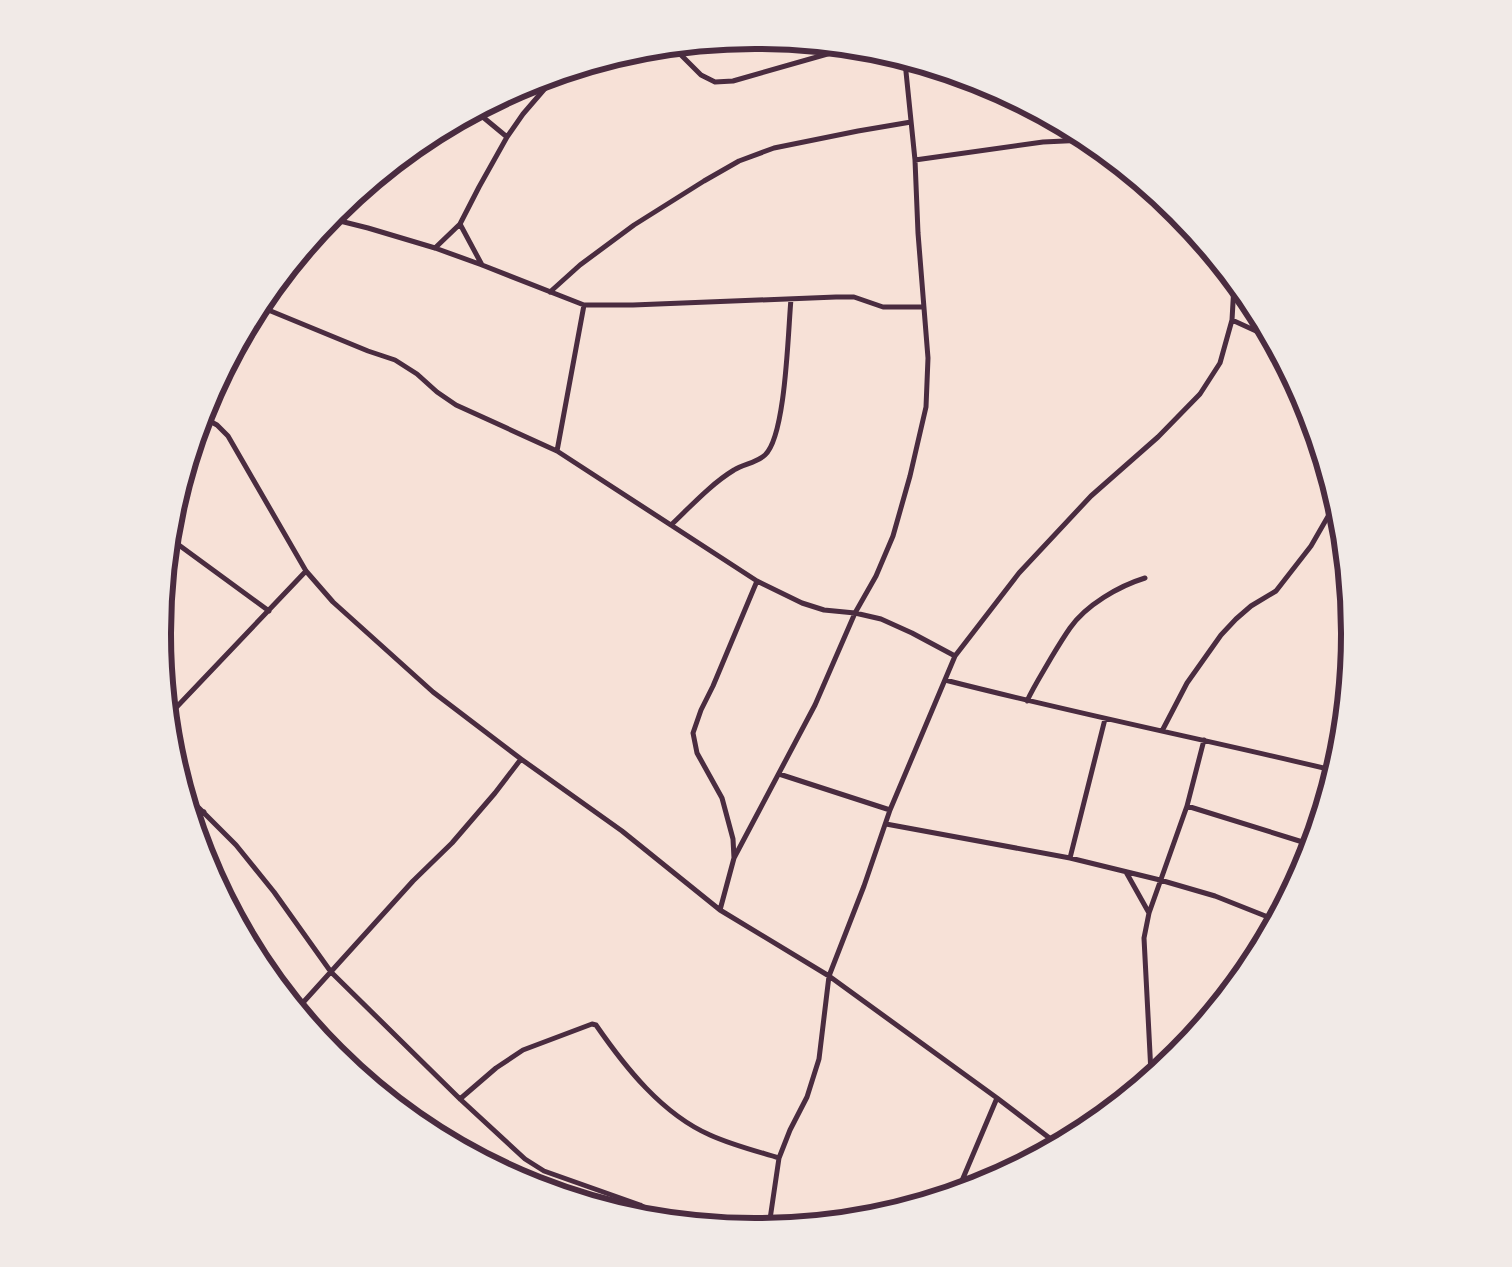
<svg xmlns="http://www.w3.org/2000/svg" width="1512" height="1267" viewBox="0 0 1512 1267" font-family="'Space Grotesk',sans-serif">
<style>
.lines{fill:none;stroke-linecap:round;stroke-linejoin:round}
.minor{stroke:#4a2c40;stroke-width:5}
.rim{fill:none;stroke:#4a2c40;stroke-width:6}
</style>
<rect width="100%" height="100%" fill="#f7e1d7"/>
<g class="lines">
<path class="minor" d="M674,48L701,75L715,82L733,81L845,49
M478,113L507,137
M915,160L1043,142L1086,140
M332,219L368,228L435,248L482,265L584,305H633L836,297H854L883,307H924
M460,224L482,265
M435,248L460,224L479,187L507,137L523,114L554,78
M550,292L580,265L634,225L704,181L739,161L774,148L858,131L911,122
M261,307L368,351L395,360L417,374L437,392L456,405L557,451L757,581L802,603L824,610L855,613L881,619L912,633L955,656
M1232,320L1267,336
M204,418L217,425L228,436L306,571L333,602L433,692L521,759L622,831L720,910L829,976L997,1098L1056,1143
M557,451L584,305
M671,525C691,506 711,484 734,470C743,464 756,463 765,455C786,436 788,330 791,299
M172,540L269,611
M945,680C1073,713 1203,739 1332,770
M1027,701C1034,686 1043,672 1051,658C1057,648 1063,638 1070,628C1086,605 1119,586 1145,578
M170,714L306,571
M1162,731L1187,683L1221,635L1236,619L1251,606L1276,591L1311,546L1334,506
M779,774L890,810
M188,797L236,845L274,892L331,972L460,1099L525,1159L544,1171L640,1205L661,1218
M1187,806L1309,844
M195,819L204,812
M886,824L1070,858L1160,880L1215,896L1273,919
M734,858L815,705L855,613L876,576L893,536L910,476L926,407L928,358L918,233L915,160L905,62
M1070,858L1105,719
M1126,872L1149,913
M720,910L734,858L733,839L722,798L697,753L693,733L701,710L713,686L757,581
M299,1007L413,881L452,843L495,793L521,759
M1151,1073L1144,938L1149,913L1187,806L1204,740
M460,1099L496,1068L523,1050L592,1024L596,1025C625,1067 662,1114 710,1135C732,1145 756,1151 779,1158
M958,1190L997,1098
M769,1226L779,1158L790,1130L807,1097L819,1059L829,976L864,886L890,810L955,656L1019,573L1091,496L1158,437L1200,394L1220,363L1232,320L1234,285"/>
</g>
<path d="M0 0H1512V1267H0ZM755 49H757A584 584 0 0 1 1341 633V634A584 584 0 0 1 757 1218H755A584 584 0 0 1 171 634V633A584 584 0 0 1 755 49Z" fill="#f1eae7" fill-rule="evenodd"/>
<path class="rim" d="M755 49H757A584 584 0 0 1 1341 633V634A584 584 0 0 1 757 1218H755A584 584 0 0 1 171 634V633A584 584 0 0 1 755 49Z"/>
</svg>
